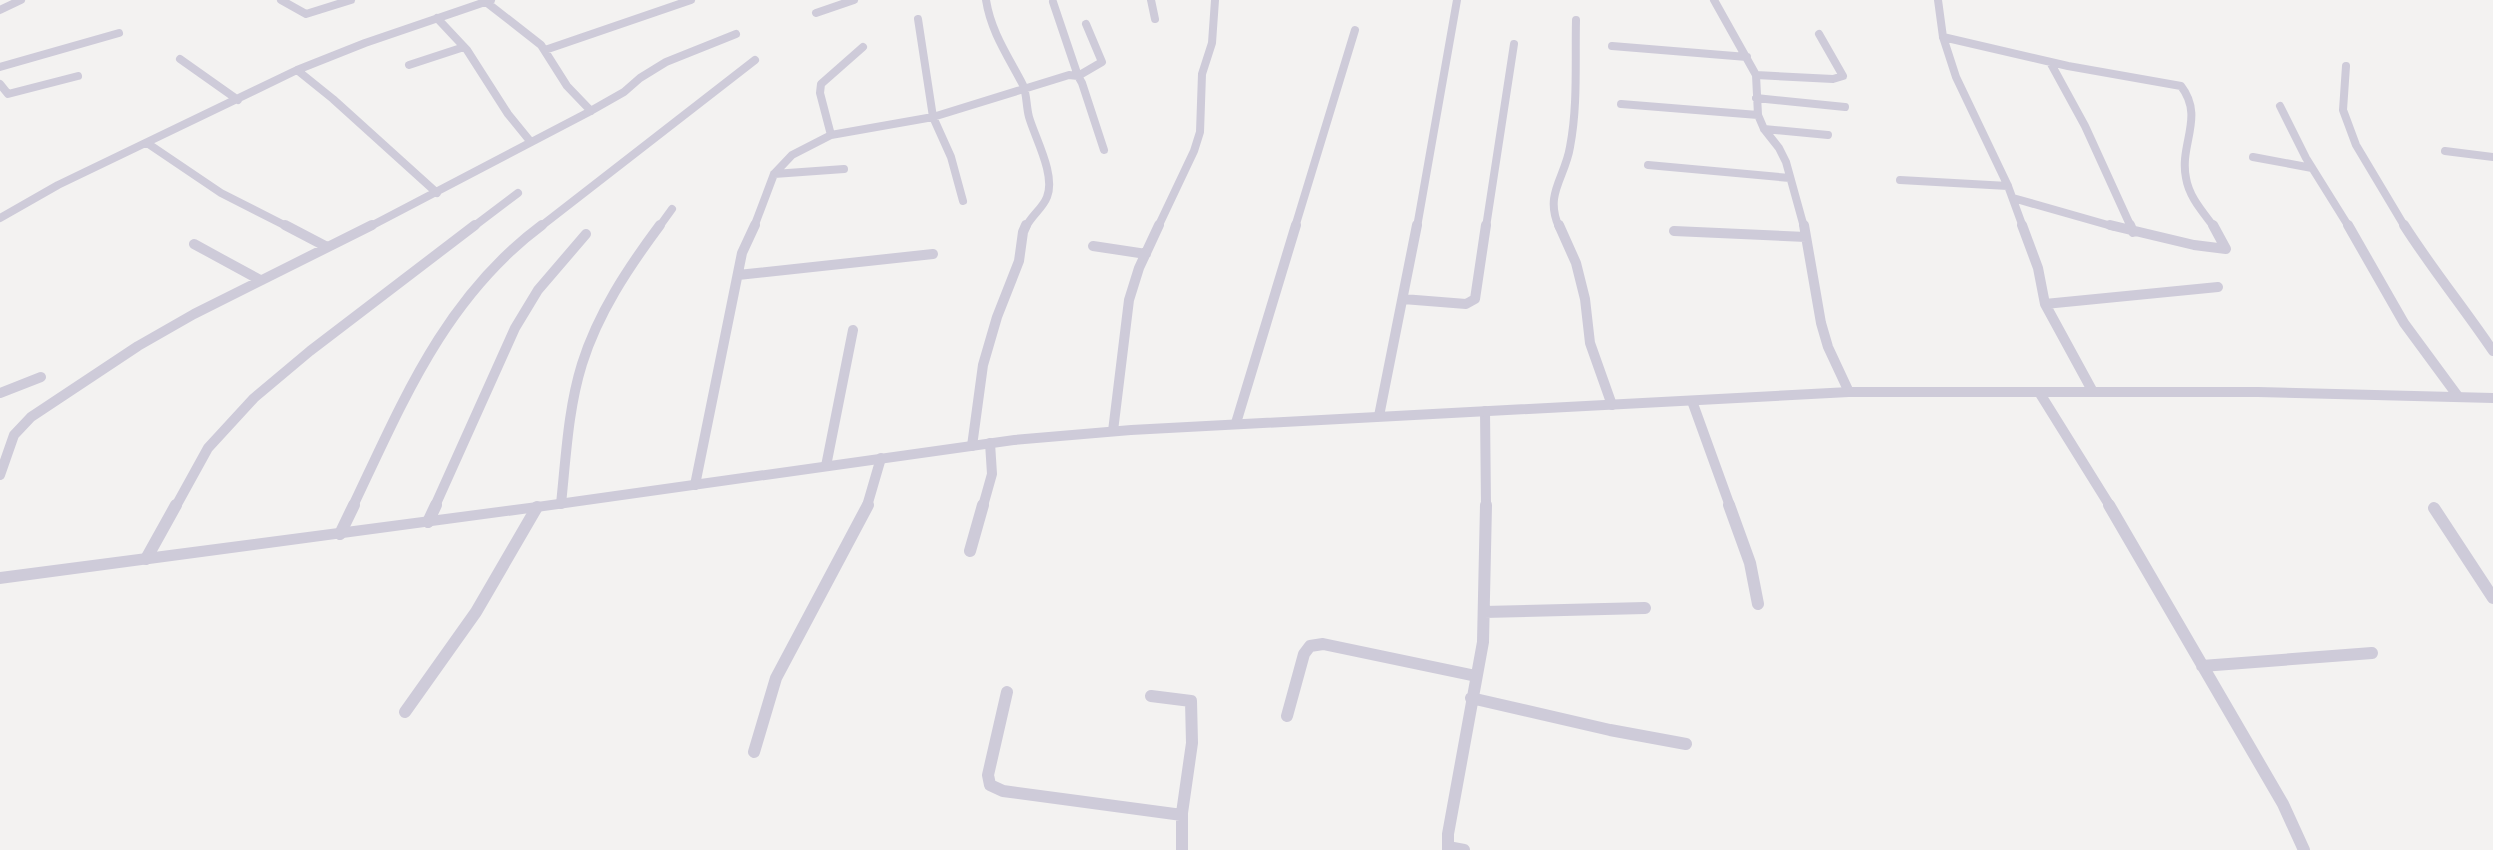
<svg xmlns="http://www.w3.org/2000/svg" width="2493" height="850" viewBox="0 0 2493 850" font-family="Jost,sans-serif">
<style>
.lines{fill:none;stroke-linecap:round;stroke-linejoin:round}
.minor-far2{stroke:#cecbd9;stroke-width:8}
.minor-far1{stroke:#cecbd9;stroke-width:10}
.minor{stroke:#cecbd9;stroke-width:12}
.tertiary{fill:#cecbd9;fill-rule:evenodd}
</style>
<rect width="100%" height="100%" fill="#f3f2f1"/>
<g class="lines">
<path class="minor-far2" d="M281,0L306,14L351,0
M986,0C991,32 1008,56 1023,85C1027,94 1026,106 1029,117C1035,138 1056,175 1047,197C1043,208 1031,216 1026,227
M1151,0L1155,19
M1714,0L1756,75L1758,115L1764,129L1779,148L1786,162L1804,227
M1938,0L1943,37L1956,77L2008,186L2023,227
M486,2L541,45L567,86L591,111
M1053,2L1078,76L1102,62L1086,24
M0,10L21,0
M816,13L854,0
M437,18L467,50L508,114L530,141
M918,19L933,117L951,157L963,201
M1943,37L2068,66L2181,86C2205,117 2179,144 2186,178C2189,197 2203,212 2214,227
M1612,46L1747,57
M545,50L691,0
M180,59L238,100
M2050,62L2085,126L2131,227
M409,65L464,47
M2346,66L2343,110L2356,145L2405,227
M0,67L119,33
M297,70L333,99L437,193
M1756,75L1833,79L1843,76L1819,34
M0,84L8,94L78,76
M1756,98L1845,107
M1621,104L1758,115
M2280,106L2306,158L2349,227
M1764,129L1828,135
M831,135L820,93L821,84L863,47
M147,143L221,193L288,227
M2445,151L2493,157
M2253,157L2312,168
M1648,165L1790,178
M774,174L844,169
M1900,180L2008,186
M2013,198L2115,227
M0,218L58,185L297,70L365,43L491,0
M369,227L587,113L624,92L640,78L666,62L736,34
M473,227L518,193
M540,227L755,60
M659,227L672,209
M754,227L774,174L792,155L831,135L933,117L1069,75L1078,76L1082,83L1104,150
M1158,227L1194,151L1200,132L1202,74L1212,43L1215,0
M1295,227L1355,30
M1417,227L1457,0
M1486,227L1514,44
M1559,227C1544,194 1565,178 1570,147C1578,105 1575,62 1576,20"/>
<path class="minor-far1" d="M285,225L327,247
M1559,225L1576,263L1585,299L1590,343L1612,405
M1804,225L1821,323L1828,347L1849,392
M2022,225L2038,268L2045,304L2093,392
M2110,225L2194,245L2226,249L2213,225
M2130,225L2133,232
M2348,225L2404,323L2457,395
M2404,225C2432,269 2464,308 2493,351
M1674,231L1806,237
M194,244L260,280
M1093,246L1146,254
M738,275L933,254
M1403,299L1466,304L1475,299L1486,225
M2045,304L2218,287
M2039,392L2110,506
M0,393L41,377
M1692,401L1730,506
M1485,411L1486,506
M1379,416L1417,225
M1236,423L1296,225
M1113,431L1129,300L1139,268L1159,225
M972,446L983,365L997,317L1019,261L1023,232L1026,225
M826,466L853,330
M0,475L14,435L31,417L138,346L194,314L372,225
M695,485L742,253L755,225
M561,504C566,457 568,409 582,364C598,313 628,268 660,225
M176,506L208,448L254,398L310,351L475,225
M353,506C403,401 445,297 542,225
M435,506L515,328L538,290L586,234
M867,506L881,458
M983,506L992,474L990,443"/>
<path class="minor" d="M1729,505L1750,563L1758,604
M2109,505L2283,804L2304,850
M2434,508L2493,598
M428,522L436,505
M340,534L354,505
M970,551L983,505
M146,559L176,505
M1484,612L1645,608
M2202,666L2372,653
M1007,692L988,775L990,785L1003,791L1182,815
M1151,696L1191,701L1192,743L1182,813V850
M1471,698L1610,730L1686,744
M405,712L476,612L537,507
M1287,716L1304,654L1310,646L1323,644L1476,676
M754,752L776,678L868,505
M1448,847L1464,850
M1448,850V834L1483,642L1486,505"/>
<path class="tertiary" d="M1849,387H2258L2493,393V403L2258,397H1849L1131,435L1014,445L537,512L0,584V572L537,502L1014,435L1131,425Z"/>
</g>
</svg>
